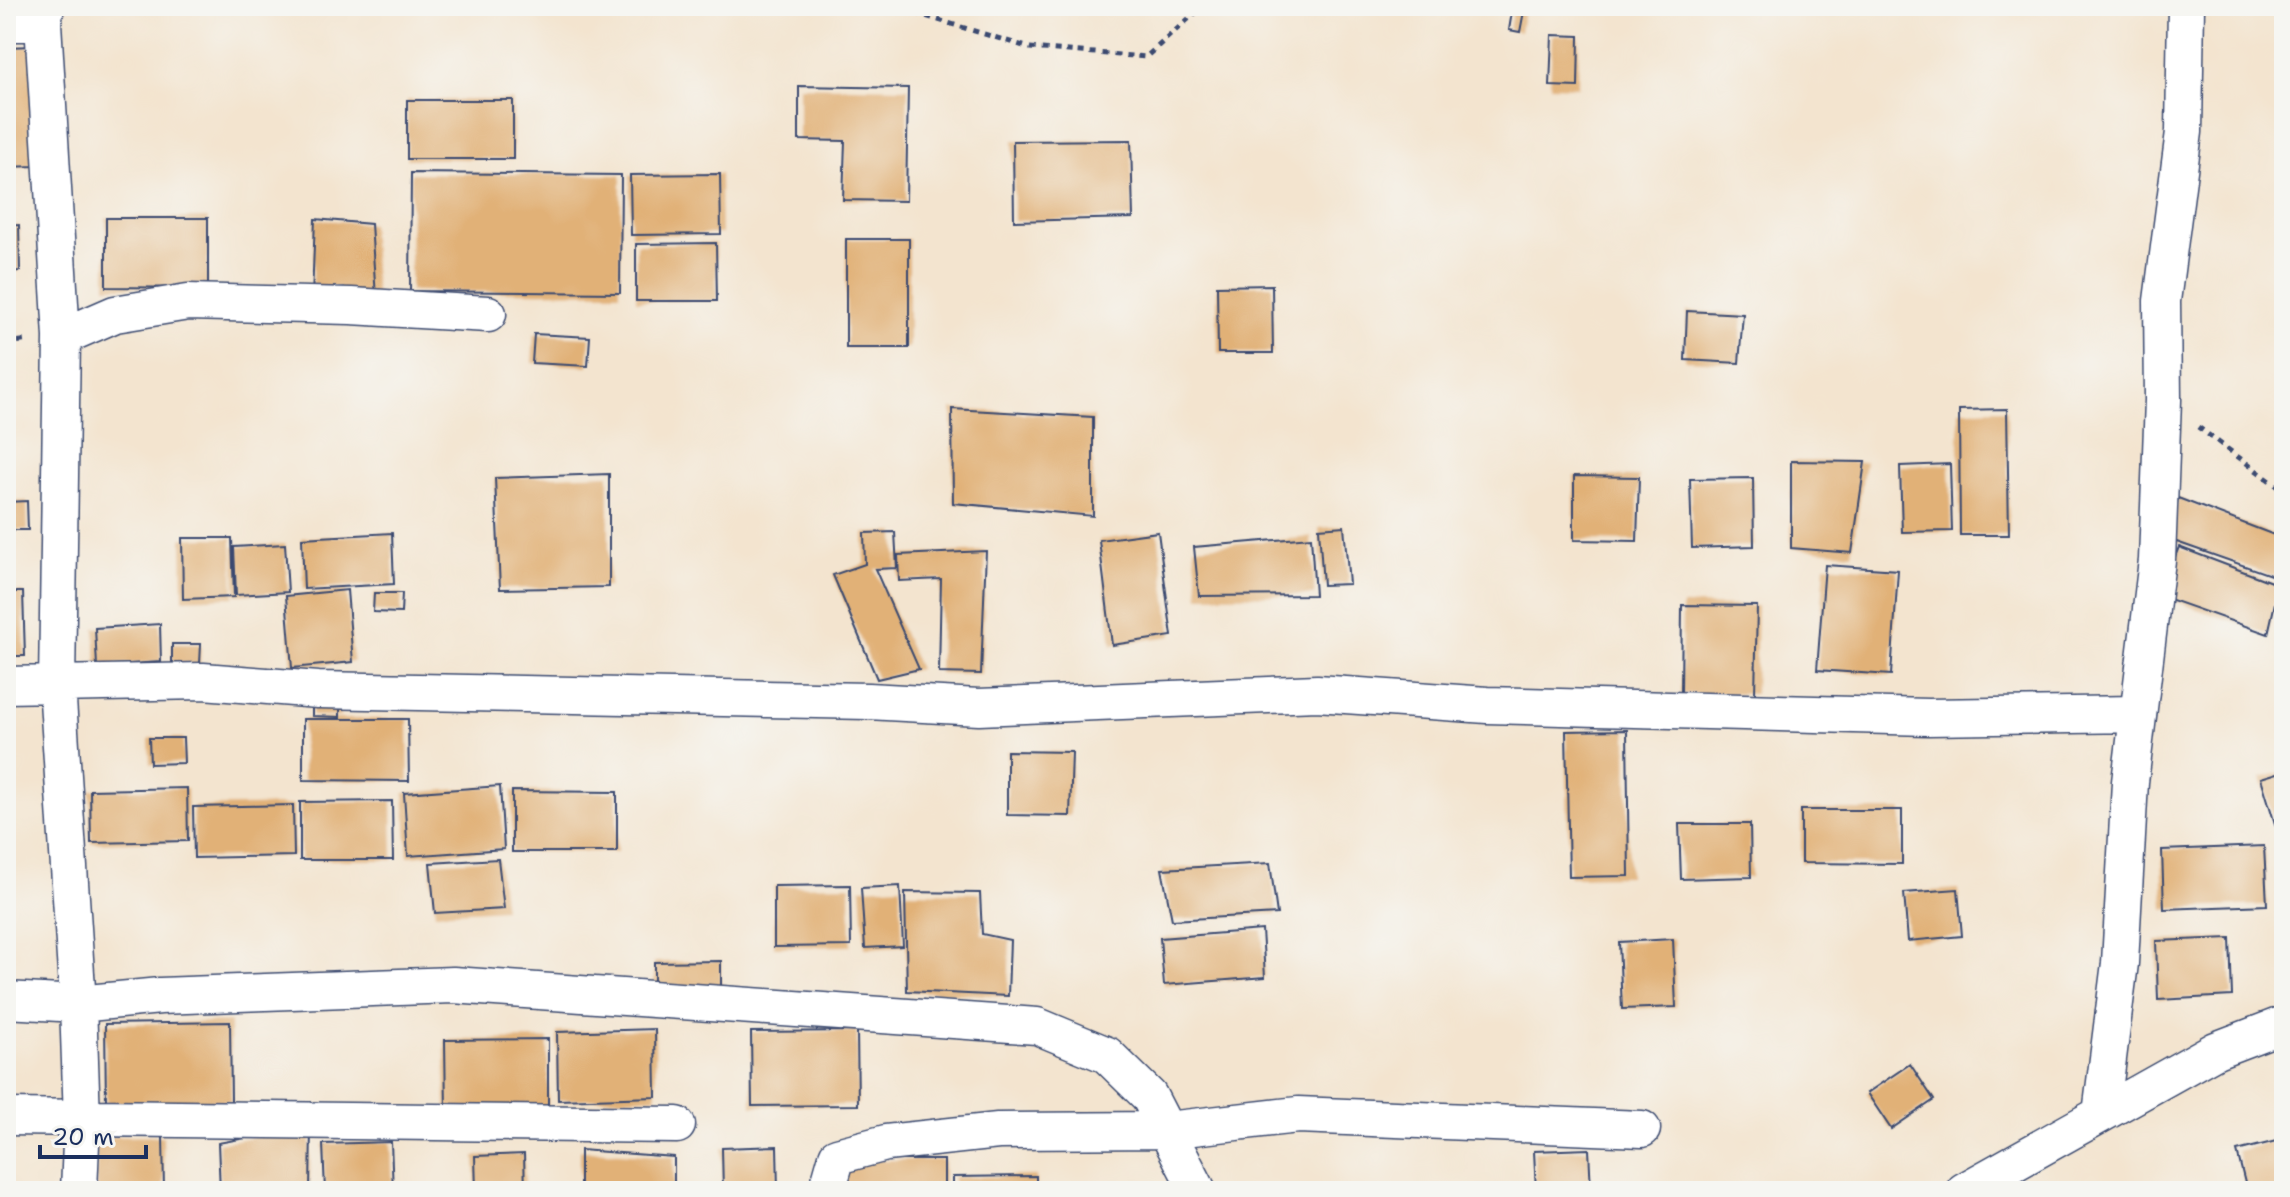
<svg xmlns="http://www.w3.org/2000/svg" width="2290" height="1197" viewBox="0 0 2290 1197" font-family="'Shantell Sans',sans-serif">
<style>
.building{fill:#e1b177}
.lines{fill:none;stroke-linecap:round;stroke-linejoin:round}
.street-casing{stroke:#3b4a6f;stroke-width:39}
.path{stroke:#3b4a6f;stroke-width:5;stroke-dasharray:6 6;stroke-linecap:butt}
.street{stroke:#fff;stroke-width:36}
</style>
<rect width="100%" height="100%" fill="#f6f6f2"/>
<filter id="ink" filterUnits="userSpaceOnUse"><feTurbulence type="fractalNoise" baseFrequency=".0125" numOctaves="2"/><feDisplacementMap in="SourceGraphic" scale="16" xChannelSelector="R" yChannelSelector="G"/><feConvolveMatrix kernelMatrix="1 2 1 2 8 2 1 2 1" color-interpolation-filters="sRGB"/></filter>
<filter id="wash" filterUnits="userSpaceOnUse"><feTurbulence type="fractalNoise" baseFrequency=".006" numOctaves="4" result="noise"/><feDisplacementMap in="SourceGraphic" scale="32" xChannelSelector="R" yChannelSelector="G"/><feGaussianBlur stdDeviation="1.8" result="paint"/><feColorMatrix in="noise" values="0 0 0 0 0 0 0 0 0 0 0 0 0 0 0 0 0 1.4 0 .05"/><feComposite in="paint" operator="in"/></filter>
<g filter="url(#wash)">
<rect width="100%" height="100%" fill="#f3e4cf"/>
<g id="blocks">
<path class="building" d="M1513,6H1525L1520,32L1509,30Z
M1552,35L1579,36L1578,87L1550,86Z
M35,46L36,166L6,167V47Z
M799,86L908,88L906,201L843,200L845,141L799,140Z
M407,100H513V159H407Z
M1131,140L1133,218L1014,221L1013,141Z
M411,173L621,175L620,293L410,291Z
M720,174L721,234L631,235L630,175Z
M106,218H208V288L106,287Z
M315,219L371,224L376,297L312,298Z
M19,225L20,271L6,272V226Z
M846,239H909V348H846Z
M716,243L717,301H636V244Z
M1272,285L1273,353H1218L1217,286Z
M1687,311L1743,314L1739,363L1685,360Z
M534,334L590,337L588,366L532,363Z
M952,409L1093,417V516L953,503Z
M2007,409L2009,535H1960L1959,410Z
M1791,461L1865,462L1852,553L1791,548Z
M1950,464L1952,531L1902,532L1900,466Z
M609,474V587L500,589L495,478Z
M1574,476L1639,477L1637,541L1574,540Z
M1753,478L1754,546L1692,548L1690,479Z
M2178,498L2282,538L2276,577L2171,540Z
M27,501L28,530H6V502Z
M1344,526L1349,584L1323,585L1319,528Z
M895,532L897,568L875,569L919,669L877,679L833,575L865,564L864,533Z
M1158,532L1172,636L1112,645L1099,540Z
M392,533L394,584L304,589L302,538Z
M1311,537L1315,595L1199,596L1194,547Z
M182,538H232L234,597L183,599Z
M285,544L288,592L236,595L234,547Z
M2179,547L2279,585L2268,634L2160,596Z
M986,551L981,674L939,673L941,579L899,581L898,555Z
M1825,565L1898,570L1891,675L1817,670Z
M347,590L353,662L292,668L286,596Z
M6,592H23L25,656H6Z
M374,593H402L401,613L373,612Z
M1682,605L1757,606L1755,694H1681Z
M160,624L161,662L97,666L95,628Z
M172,644H201L200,664L172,663Z
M312,697L340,698V717L312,716Z
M303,719H408L409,781L303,780Z
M1627,730L1629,876L1569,877L1566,731Z
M149,738H183L184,763L150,764Z
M1007,751L1072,752L1070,816L1007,815Z
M2284,771V850H2283L2261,778Z
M500,786L504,849L408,856L404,793Z
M187,788L188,841L91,843L90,790Z
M512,791L617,792V852H512Z
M392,801L393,860H300V802Z
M293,805L294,856L194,858L193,807Z
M1801,810H1902V864L1801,863Z
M1679,824H1750L1751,877L1681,879Z
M2264,846L2267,905L2164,909L2162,850Z
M498,859L504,909L435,913L430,863Z
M1270,863L1277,914L1172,920L1162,869Z
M850,885L851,946L774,947V886Z
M900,886L903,946L865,948L861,888Z
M1958,889L1962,936L1908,941L1904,893Z
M905,892L980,893L982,934L1010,940L1008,996L907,991Z
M1262,930L1265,977L1164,985L1160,938Z
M2230,938L2232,996L2158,1000L2156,941Z
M1673,939L1676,1007L1622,1009L1619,942Z
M721,961V986H654V962Z
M230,1022L231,1101L106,1103L105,1024Z
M655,1029L656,1097L558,1100L557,1032Z
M857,1031L858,1105L752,1106L751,1032Z
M548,1039V1111L446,1112L445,1040Z
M1910,1064L1934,1100L1891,1129L1867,1093Z
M311,1126L310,1191H220L218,1143Z
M163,1136L164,1191H97L96,1137Z
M2284,1139V1191H2247L2237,1151Z
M391,1142L393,1191H325L323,1144Z
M777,1146L778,1191H723L722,1148Z
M1589,1149L1591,1191H1536L1534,1151Z
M580,1150L674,1157V1191H580Z
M524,1154L525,1191H476L475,1156Z
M845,1160H944V1191H845Z
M1036,1176V1191H953V1177Z"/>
</g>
</g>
<g filter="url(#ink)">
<use href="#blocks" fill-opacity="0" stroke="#3b4a6f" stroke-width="2"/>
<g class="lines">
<defs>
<path id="street" d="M46,6L43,23L62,337L57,685L78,1004L82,1119L79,1191
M6,23H43
M62,337L115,314L188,302L351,306L488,314
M6,685L203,681L318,690L868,701L979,707L1317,693L1487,705L1928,717L2137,714
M6,1000L78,1004L160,996L453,985L1037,1026L1107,1055L1149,1096L1198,1191
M2101,1114L2120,963L2130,782L2157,560L2163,400L2162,301L2184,132L2186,6
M6,1117L677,1125
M827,1191L837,1156L886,1143L998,1131L1167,1130L1298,1115L1642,1129
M1964,1191L2216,1050L2284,1024"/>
</defs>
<use href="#street" class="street-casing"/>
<path class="path" d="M892,6L1030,48L1146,57L1203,6
M6,343L29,340
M2198,427L2284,491"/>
<use href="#street" class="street"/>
</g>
</g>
<rect width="2290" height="1197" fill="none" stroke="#f6f6f2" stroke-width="32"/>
<path d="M40 1145v12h106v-12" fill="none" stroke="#1b2f5e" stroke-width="4"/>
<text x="52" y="1145" font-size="24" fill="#1b2f5e" stroke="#f6f6f2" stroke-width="6" paint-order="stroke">20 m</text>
</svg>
